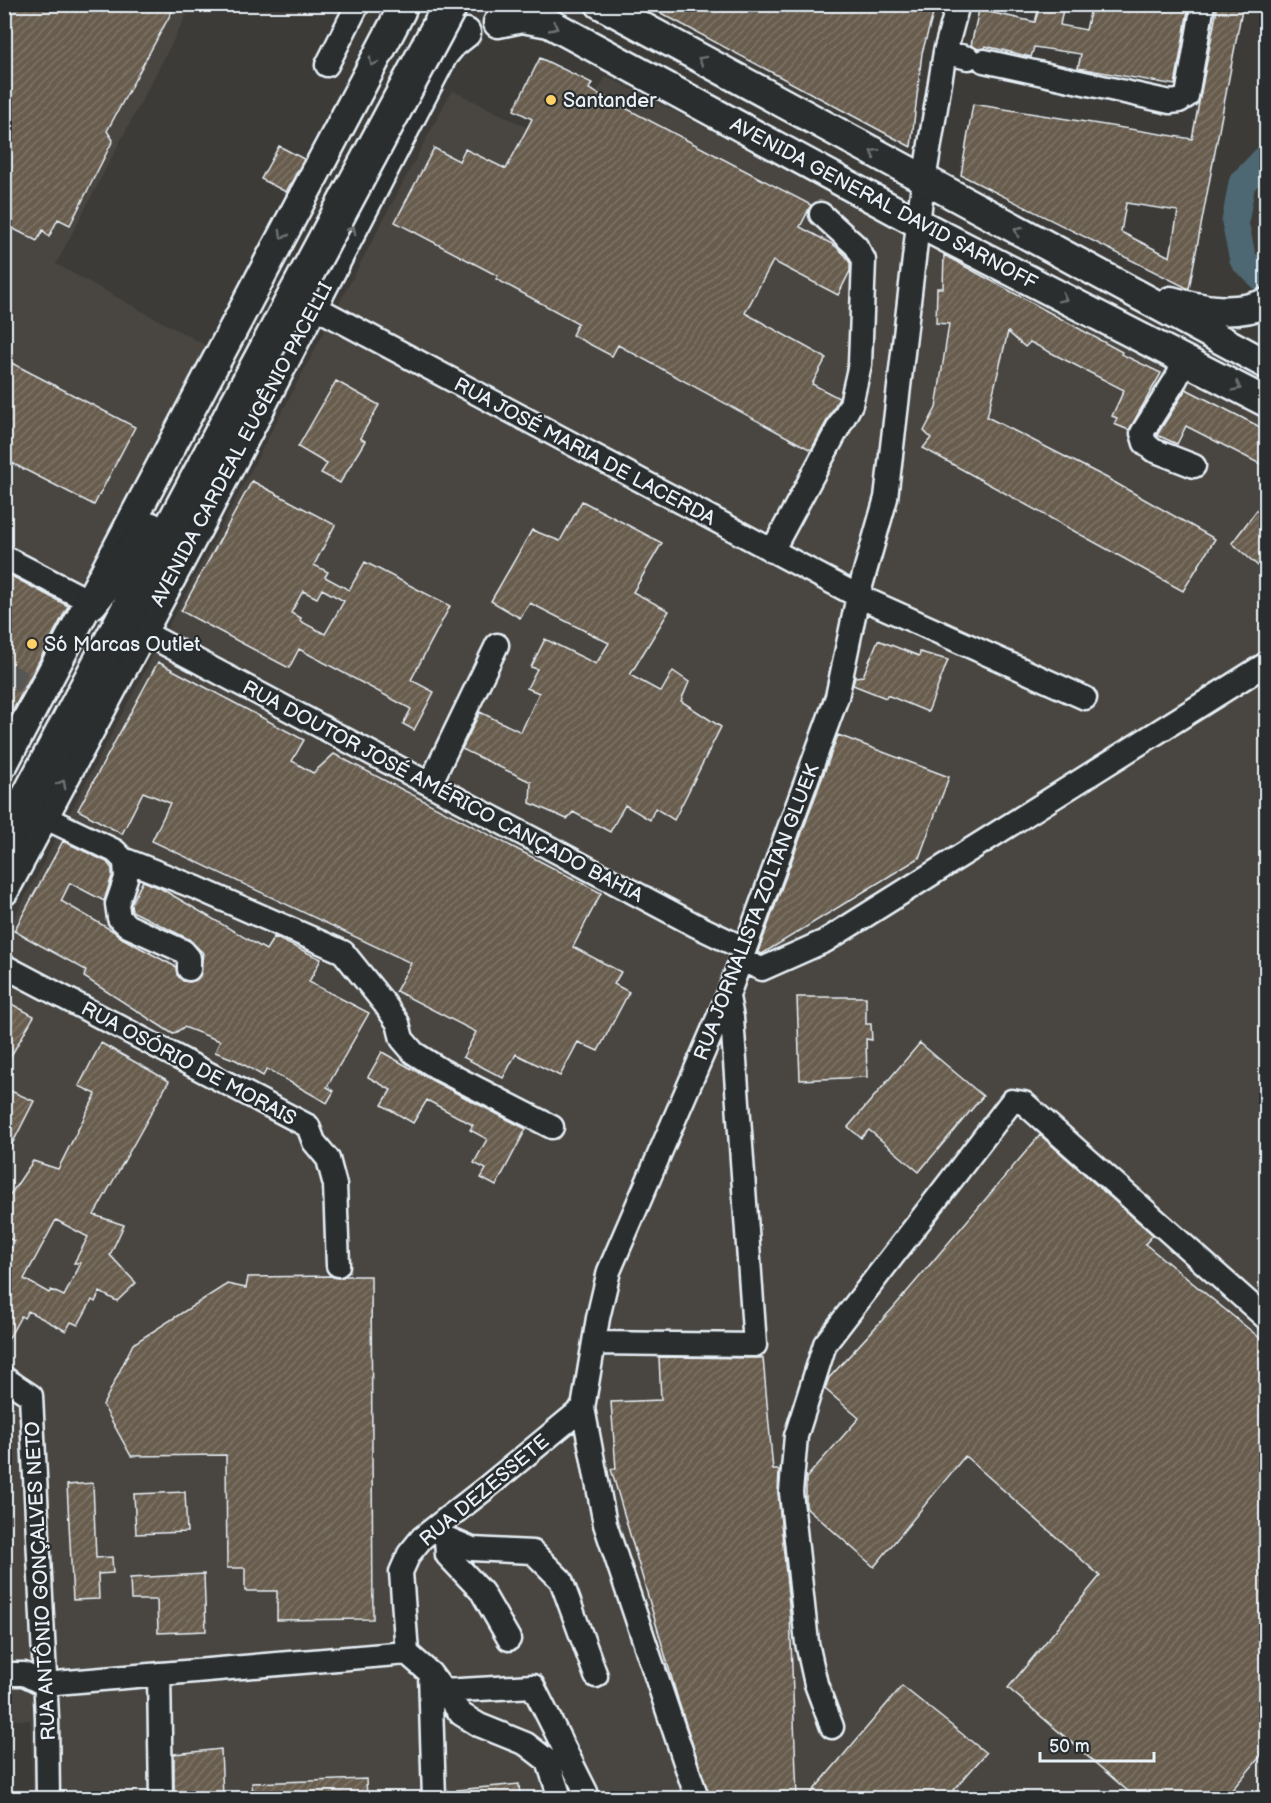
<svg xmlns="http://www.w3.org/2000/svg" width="1271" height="1803" viewBox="0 0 1271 1803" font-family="'Balsamiq Sans',sans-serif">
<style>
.built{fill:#49453f}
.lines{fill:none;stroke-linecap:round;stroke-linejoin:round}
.river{stroke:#4d6772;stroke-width:27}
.building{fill:url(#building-hatch);stroke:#e8f1f8;stroke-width:1.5;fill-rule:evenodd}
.minor-tunnel{stroke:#565655;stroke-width:22;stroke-dasharray:22 11;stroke-linecap:butt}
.minor-casing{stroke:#e8f1f8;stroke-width:27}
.major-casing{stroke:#e8f1f8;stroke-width:33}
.highway-casing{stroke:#e8f1f8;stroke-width:38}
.minor{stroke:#2a2d2e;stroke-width:22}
.major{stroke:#2a2d2e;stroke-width:28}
.highway{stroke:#2a2d2e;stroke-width:33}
.highway-bridge-casing{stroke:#e8f1f8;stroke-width:38;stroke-linecap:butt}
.highway-bridge{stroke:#2a2d2e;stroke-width:33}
.oneway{stroke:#6c7275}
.poi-dot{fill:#ffd166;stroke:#2a2d2e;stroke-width:2}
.labels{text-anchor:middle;stroke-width:4.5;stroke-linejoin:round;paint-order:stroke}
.poi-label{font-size:20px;fill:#e8f1f8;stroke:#2a2d2e;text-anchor:start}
.street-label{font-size:20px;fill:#e8f1f8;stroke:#2a2d2e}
</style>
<defs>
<pattern id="building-hatch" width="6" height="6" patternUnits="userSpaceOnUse" patternTransform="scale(1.5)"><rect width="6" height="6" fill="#675c4e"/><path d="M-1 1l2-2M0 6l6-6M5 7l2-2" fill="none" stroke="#7d7468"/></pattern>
</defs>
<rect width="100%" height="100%" fill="#3c3b38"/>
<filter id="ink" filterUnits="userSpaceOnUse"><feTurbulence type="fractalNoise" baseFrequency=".0167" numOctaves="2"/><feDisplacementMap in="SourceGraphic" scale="12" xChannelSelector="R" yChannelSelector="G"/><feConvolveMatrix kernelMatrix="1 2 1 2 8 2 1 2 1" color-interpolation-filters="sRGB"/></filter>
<g filter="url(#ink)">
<path class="built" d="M5,5H192L56,264L212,349L5,744Z
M606,76L1266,417V1798H33L30,1720H4V937L452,90L566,147Z"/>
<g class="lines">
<path class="river" d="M1266,158L1242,183L1235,222L1243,260L1266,281"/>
</g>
<path class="building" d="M4,4H176L107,131L113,140L70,225L58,219L49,237L43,230L37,241L4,224Z
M644,4H936L922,53L911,147Z
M1040,4H1064L1060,25L1086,30L1092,4H1189L1175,85L1078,68L1081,54L1034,47L1031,57L985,46V48L978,49L971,45L979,10L1035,22Z
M1218,4H1243L1189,289L961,175L973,104L1192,139ZM1126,203L1178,211L1170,257L1121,232Z
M540,58L592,83L589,89L811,205L800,227L834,245L845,255L850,263V271L838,295L773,261L745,313L826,358L812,384L839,398L811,450L618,345L612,356L572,335L578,323L496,279L498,276L395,222L434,148L459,161L465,149L506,169L532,119L514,110Z
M279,146L304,159L286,192L261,179Z
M944,255L1122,352L1121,354L1161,373L1129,430L1114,424L1117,418L1112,416L1124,390L1030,342L1025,347L1008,332L987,417L1105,477L1215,539L1183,591L923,448L931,438L924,431L936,408L949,324L936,323L937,288H943Z
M4,359L135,427L94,505L4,459Z
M336,381L379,405L360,438L365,441L340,483L321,473L327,464L298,447Z
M1186,389L1266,430V467L1186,426L1177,444L1157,435Z
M252,481L335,525L314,565L328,572L325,577L349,590L365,562L450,606L411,680L434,692L414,730L403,724L411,709L299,649L289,668L181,611ZM322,589L344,601L325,634L300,621L301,618L291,613L303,591L317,598Z
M1266,498V573L1232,543Z
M582,501L662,543L633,592L669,611L630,675L661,692L673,671L689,682L681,701L721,727L674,820L655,808L650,820L625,805L610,832L573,812L567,819L530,803L531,782L462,749L480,712L521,732L539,693L527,688L537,669L531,667L545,639L596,664L609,643L530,603L520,618L491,601L532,530L560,541Z
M4,572L68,606L4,727Z
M878,640L919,656L920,652L948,660L928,712L887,695L886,698L853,685L855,677L863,676Z
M158,662L304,740L292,761L313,773L334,754L601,893L573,947L621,972L614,984L629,992L598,1051L578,1042L560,1076L516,1054L503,1078L463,1057L476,1032L396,991L411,963L152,841L170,803L143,792L122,834L78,810Z
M838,735L949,777L919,858L762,954L758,952Z
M63,841L107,862L112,869V876L104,901L70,883L61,901L113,931L122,938L176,967L177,975L183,981L190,982L196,980L200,976L203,953L189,939L132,911L131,904L143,881L160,888L266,950L274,937L321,959L309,982L369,1013L327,1087L334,1091L327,1103L267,1069L263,1076L236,1060L215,1052L220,1041L184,1027L173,1034L84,977L86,970L14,931Z
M797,997H866V1024H871L872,1040L866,1039L867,1077L800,1080Z
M4,1000L34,1016L4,1068Z
M101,1043L169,1081L94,1215L124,1225L110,1255L136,1283L117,1301L100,1292L95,1302L92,1300L78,1325L71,1322L66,1331L28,1311L24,1318L21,1316L4,1347V1260L14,1241L4,1236V1193L10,1195L33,1161L58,1169L96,1094L79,1086ZM56,1220L88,1237L74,1263H81L64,1296L51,1290L49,1293L24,1279Z
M920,1043L983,1096L919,1172L869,1130L861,1138L848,1127Z
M382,1052L435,1082L526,1129L496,1186L481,1178L486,1169L474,1163L487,1139L470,1130L473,1125L427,1100L413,1123L382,1105L391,1090L368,1077Z
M4,1088L34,1101L4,1160Z
M1040,1135L1153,1235L1145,1244L1266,1343V1750L1225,1798H1136L1008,1688L1100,1576L965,1456L874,1567L806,1507V1478L859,1418L825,1389L829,1378L894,1307Z
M331,1276L338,1278L345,1276H371L373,1619L277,1620V1591H245V1568H227L226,1455L131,1456L103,1405L133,1344L227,1284L246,1288L248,1277Z
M659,1357L763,1358L773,1470H779L778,1493L790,1615L797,1798H710L679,1703L611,1469H616L611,1402L661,1400Z
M93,1483L96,1558L112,1557L113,1573L98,1574L99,1599L73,1600L67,1485Z
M185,1492L187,1532L136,1534L134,1494Z
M204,1574L206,1631L158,1633L157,1600H131L130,1578Z
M902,1686L986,1753L947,1798H807Z
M221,1749L223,1798H174V1754Z
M366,1779L367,1798H253L252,1783Z
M519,1784L520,1798H458L457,1790Z"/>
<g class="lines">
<path class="minor-tunnel" d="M4,672L34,688"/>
<defs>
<path id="minor" d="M945,52L968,58
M984,61L1170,102L1179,101L1187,96L1203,4
M327,65L358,4
M313,306L858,596L1085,698
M1185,361L1176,379L1142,433L1145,443L1153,450L1194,466
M772,551L851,404L860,364L864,260L856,246L821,214
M4,557L91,602
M143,632L695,925L745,949
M430,784L497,645
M44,817L115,851L125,861L126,878L117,904L119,918L128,926L183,951L189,958V969
M123,859L197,888L343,952L384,1003L398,1023L402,1039L414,1053L441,1070L552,1127
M741,960L762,969L825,941L1266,664
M4,966L308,1126L314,1142L328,1159L335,1185L338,1265
M594,1343L755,1345L732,1018L728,997
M4,1378L31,1396L47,1717L48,1798
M436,1527L446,1538L472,1549L533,1552L561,1580L596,1676
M446,1538L447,1555L482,1592L509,1639
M407,1653L401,1572L409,1554L422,1538L486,1488L583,1408
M407,1653L430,1673L461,1714L479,1725L526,1744L548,1761L560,1798
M430,1673L434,1798
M4,1674H24L44,1684L407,1653
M159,1674L161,1798
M443,1691L533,1686L586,1792L587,1798
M832,1727L816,1684L807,1643L791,1492L796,1436L825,1344L1012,1101L1024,1103L1266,1318
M697,1798L605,1524L583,1408L598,1318L609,1271L728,995L837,697L858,596L886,498L921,199L945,52L958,4"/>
<path id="major" d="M600,4L1266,364
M498,23L522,18L549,23L918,223L1266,402
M1171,301C1202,310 1235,316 1266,303
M4,763L401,11
M4,891L200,524L443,55L452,44L466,33"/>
<path id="highway" d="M91,602L150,529
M4,843L237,404"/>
</defs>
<use href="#minor" class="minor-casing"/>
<use href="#major" class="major-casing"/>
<use href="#highway" class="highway-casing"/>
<use href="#minor" class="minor"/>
<use href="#major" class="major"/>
<use href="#highway" class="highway"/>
<defs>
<path id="highway-bridge" d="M237,404L451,4"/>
</defs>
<use href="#highway-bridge" class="highway-bridge-casing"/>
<use href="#highway-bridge" class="highway-bridge"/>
</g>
<defs><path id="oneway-chevron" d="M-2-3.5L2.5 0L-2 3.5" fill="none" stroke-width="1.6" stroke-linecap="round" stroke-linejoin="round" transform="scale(1.5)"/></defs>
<g class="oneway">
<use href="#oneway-chevron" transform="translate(554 27) rotate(25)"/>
<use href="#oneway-chevron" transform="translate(702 60) rotate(-151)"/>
<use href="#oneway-chevron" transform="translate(373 62) rotate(118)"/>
<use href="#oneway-chevron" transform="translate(874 153) rotate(-151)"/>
<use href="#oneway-chevron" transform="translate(352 230) rotate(-62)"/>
<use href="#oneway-chevron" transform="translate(1018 231) rotate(-152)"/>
<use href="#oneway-chevron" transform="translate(283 235) rotate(118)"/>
<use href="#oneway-chevron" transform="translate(1063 298) rotate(27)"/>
<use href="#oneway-chevron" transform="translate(1237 387) rotate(27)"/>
<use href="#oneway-chevron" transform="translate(62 784) rotate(-62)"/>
</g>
</g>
<g class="poi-dot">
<circle cx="551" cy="100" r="6"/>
<circle cx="32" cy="644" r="6"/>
</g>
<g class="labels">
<g class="poi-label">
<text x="563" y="107">Santander</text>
<text x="44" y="651">Só Marcas Outlet</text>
</g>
<g class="street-label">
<text transform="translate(884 203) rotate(28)" y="7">AVENIDA GENERAL DAVID SARNOFF</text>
<text transform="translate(241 444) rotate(-62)" y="7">AVENIDA CARDEAL EUGÊNIO PACELLI</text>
<text transform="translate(585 451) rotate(28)" y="7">RUA JOSÉ MARIA DE LACERDA</text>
<text transform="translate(443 791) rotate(28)" y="7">RUA DOUTOR JOSÉ AMÉRICO CANÇADO BAHIA</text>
<text transform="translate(756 912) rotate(-69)" y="7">RUA JORNALISTA ZOLTAN GLUEK</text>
<text transform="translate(189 1063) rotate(28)" y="7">RUA OSÓRIO DE MORAIS</text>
<text transform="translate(484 1490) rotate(-40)" y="7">RUA DEZESSETE</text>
<text transform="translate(40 1581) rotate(-93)" y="7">RUA ANTÔNIO GONÇALVES NETO</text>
</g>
</g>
<rect width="1271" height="1803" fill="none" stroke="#2a2d2e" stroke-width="24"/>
<rect x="12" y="12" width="1247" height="1779" fill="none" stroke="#e8f1f8" stroke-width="2" filter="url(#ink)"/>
<path d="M1040 1752v9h114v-9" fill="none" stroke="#e8f1f8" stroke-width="3"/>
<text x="1049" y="1752" font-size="18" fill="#e8f1f8" stroke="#2a2d2e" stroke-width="4.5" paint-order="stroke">50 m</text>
</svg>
